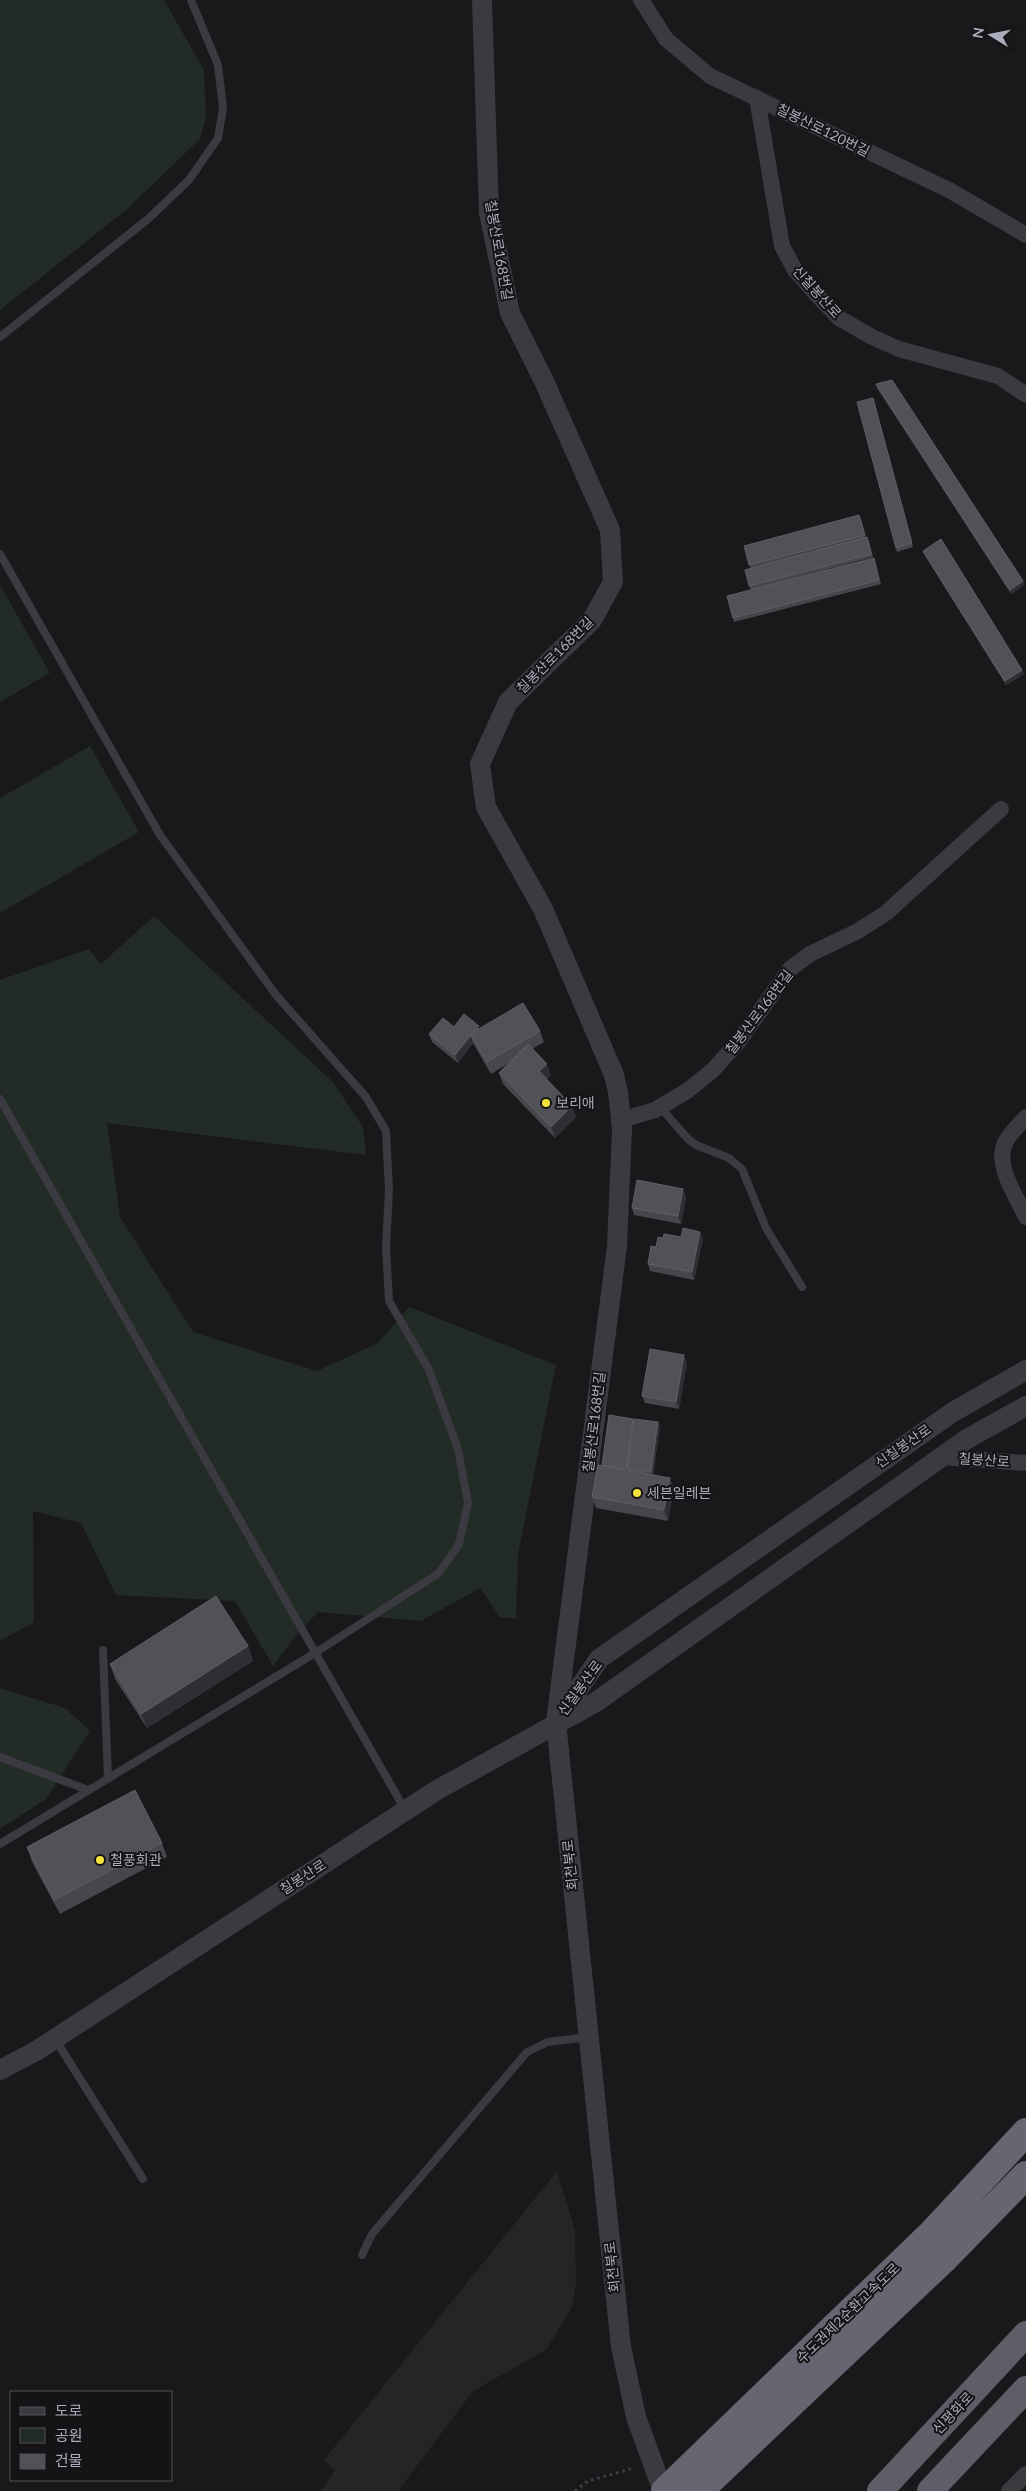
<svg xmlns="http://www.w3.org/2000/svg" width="1026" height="2491" viewBox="0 0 1026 2491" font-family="Lato,'Noto Sans KR',sans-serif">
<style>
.built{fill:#252528}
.green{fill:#222b25}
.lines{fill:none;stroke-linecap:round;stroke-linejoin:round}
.path{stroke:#404047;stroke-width:3;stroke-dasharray:2.5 4;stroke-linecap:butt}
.service{stroke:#3a3a40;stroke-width:8}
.minor{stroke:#3a3a40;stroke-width:16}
.tertiary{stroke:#3a3a40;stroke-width:20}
.trunk{stroke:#5e5e68;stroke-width:26}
.motorway{stroke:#656671;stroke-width:28}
.wall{fill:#46464b}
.shaded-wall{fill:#2f2f33}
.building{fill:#515157;stroke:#5f5f67}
.poi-dot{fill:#f4e338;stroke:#141416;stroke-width:2}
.labels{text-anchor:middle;stroke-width:4;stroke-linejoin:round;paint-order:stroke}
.street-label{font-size:14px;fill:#abacbb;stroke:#141416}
.poi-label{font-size:14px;fill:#abacbb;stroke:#141416;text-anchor:start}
</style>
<rect width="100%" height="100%" fill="#19191b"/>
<path class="built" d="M557,2171L575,2230L576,2283L572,2307L546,2350L473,2391L398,2491H321L335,2470L324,2460Z"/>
<path class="green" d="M0,0H164L204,70L206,117L200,139L126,210L0,310Z
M0,585L50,673L0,702Z
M90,746L139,832L0,913V798Z
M154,916L333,1082L363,1127L366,1155L107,1123L120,1217L193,1332L317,1371L378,1343L409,1307L556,1365L518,1555L516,1619L500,1617L480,1588L421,1621L318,1612L293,1639L273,1666L235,1601L116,1595L81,1523L33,1511L34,1622L0,1641V980L89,949L101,964Z
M0,1688L65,1708L90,1731L46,1799L0,1829Z"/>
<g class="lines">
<path class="path" d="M575,2491L588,2481L634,2468"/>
<path class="service" d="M0,337L148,219L189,180L218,138L223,108L218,65L191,0
M0,554L160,835L276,995L366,1097L386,1131L389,1190L386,1247L389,1301L429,1370L458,1449L468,1503L459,1544L439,1573L315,1653L0,1844
M0,1099L405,1810
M660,1107L688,1139L696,1145L729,1158L742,1169L766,1228L802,1287
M103,1650L108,1779
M0,1757L88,1790
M55,2039L143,2179
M362,2255L372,2234L527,2052L548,2042L588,2037"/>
<path class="minor" d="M641,0L666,39L710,76L949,190L1026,235
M757,98L782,246L795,270L817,295L839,318L872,337L899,349L998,376L1026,395
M1026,1117C1019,1125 1011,1132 1006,1141C993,1164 1017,1197 1026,1217
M621,1120L655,1110L687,1091L713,1070L738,1042L790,969L810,954L858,931L886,913L1001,809
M941,1457L1026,1463
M1009,2491L1026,2474"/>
<path class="tertiary" d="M482,0L489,213L510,313L543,379L610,530L613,582L592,620L508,702L480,764L486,807L543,909L614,1075L618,1092L622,1130L617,1246L556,1722L621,2347L636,2417L663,2491
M558,1719L599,1659L953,1412L1026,1370
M0,2070L36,2051L437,1790L596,1702L967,1439L1026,1406"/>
<path class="trunk" d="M880,2491L1026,2334
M930,2491L1026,2389"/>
<path class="motorway" d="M665,2491L932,2233L1026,2132
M699,2491L945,2258L1026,2175"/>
</g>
<path class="wall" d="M876,384L1023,581L1024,585L1011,594L877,388Z
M874,402L913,547L897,552L896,548Z
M861,519L866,538L869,541L873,557L784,581L874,558L881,584L734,622L733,618L751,590L749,586L751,568L749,565Z
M923,551L1024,674L1006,685L924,554Z
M454,1027L540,1031L544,1042L532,1049L551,1075L547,1079L576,1117L555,1138L503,1084L499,1073L509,1063L491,1074L473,1043L458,1063L432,1042L429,1034Z
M686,1197L681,1224L634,1215L632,1208Z
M681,1237L703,1239L694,1280L650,1271L648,1264L656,1247L663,1238Z
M687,1363L679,1409L645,1403L642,1396Z
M634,1422L660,1426L653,1475L670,1478L674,1489L668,1521L596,1508L592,1497L602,1465Z
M248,1646L253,1661L147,1728L115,1679L110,1664Z
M162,1843L167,1857L60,1914L32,1862L27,1847Z"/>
<path class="shaded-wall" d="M1023,581L1024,585L1011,594L1010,590Z
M1022,670L1024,674L1006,685L1005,681Z
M471,1036L473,1043L458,1063L455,1055Z
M547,1064L551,1075L543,1083L539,1071Z
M572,1106L576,1117L555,1138L551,1127Z
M683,1189L686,1197L681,1224L678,1216Z
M700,1232L703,1239L694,1280L692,1272Z
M684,1355L687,1363L679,1409L676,1402Z
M633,1419L634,1423L627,1473L626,1469Z
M658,1422L660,1426L652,1476L651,1472Z
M670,1478L674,1489L668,1521L664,1510Z
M248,1646L253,1661L147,1728L141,1714Z"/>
<path class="building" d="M892,380L1023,581L1010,590L876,384Z
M873,398L912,543L896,548L857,402Z
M859,515L865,535L749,565L744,546Z
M867,537L871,554L749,586L745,570Z
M941,539L1022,670L1005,681L923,551Z
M874,558L879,580L733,618L727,596Z
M523,1003L540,1031L487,1062L470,1034Z
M464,1014L479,1026L474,1032L470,1034L471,1035L455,1055L429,1034L443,1018L454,1027Z
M528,1044L547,1064L539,1071L572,1106L551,1127L499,1073Z
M637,1180L683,1189L678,1216L632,1208Z
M683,1228L700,1232L692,1272L648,1264L651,1246L656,1247L658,1237L663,1238L664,1234L681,1237Z
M650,1349L684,1355L676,1402L642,1396Z
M609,1415L633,1419L626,1469L602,1465Z
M634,1419L658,1422L651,1472L627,1469Z
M598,1465L670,1478L664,1510L592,1497Z
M216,1596L248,1646L141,1714L110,1664Z
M135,1790L162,1843L54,1900L27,1847Z"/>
<g class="poi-dot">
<circle cx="546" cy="1103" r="5"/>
<circle cx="637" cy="1493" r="5"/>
<circle cx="100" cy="1860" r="5"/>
</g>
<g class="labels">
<g class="street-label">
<text transform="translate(823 130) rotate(26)" y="5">칠봉산로120번길</text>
<text transform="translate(499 250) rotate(80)" y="5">칠봉산로168번길</text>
<text transform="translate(817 292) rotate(48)" y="5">신칠봉산로</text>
<text transform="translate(555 655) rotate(-45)" y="5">칠봉산로168번길</text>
<text transform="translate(759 1012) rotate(-53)" y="5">칠봉산로168번길</text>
<text transform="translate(594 1422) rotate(-83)" y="5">칠봉산로168번길</text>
<text transform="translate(903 1446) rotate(-35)" y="5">신칠봉산로</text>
<text transform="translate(984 1460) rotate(4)" y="5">칠봉산로</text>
<text transform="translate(580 1688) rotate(-54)" y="5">신칠봉산로</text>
<text transform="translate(570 1865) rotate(-96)" y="5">회천북로</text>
<text transform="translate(303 1877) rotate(-33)" y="5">칠봉산로</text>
<text transform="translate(612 2267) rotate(-96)" y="5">회천북로</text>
<text transform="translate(848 2313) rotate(-44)" y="5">수도권제2순환고속도로</text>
<text transform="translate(953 2413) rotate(-47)" y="5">신평화로</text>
</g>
<g class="poi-label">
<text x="556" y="1108">보리애</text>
<text x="647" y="1498">세븐일레븐</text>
<text x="110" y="1865">철풍회관</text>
</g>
</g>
<rect x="10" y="2391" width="162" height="90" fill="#141416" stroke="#505158"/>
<rect x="20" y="2407" width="25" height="8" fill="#3a3a40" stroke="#505158"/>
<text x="55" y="2416" font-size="15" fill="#abacbb">도로</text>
<rect x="20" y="2428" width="25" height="15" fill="#222b25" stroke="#505158"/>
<text x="55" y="2441" font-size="15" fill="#abacbb">공원</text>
<rect x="20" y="2454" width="25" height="15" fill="#515157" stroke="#505158"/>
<text x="55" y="2466" font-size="15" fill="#abacbb">건물</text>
<g transform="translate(991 35) rotate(280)" stroke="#141416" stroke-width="4" paint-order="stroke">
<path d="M0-4L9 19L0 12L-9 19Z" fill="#abacbb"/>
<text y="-8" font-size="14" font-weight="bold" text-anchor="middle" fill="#abacbb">N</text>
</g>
</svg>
